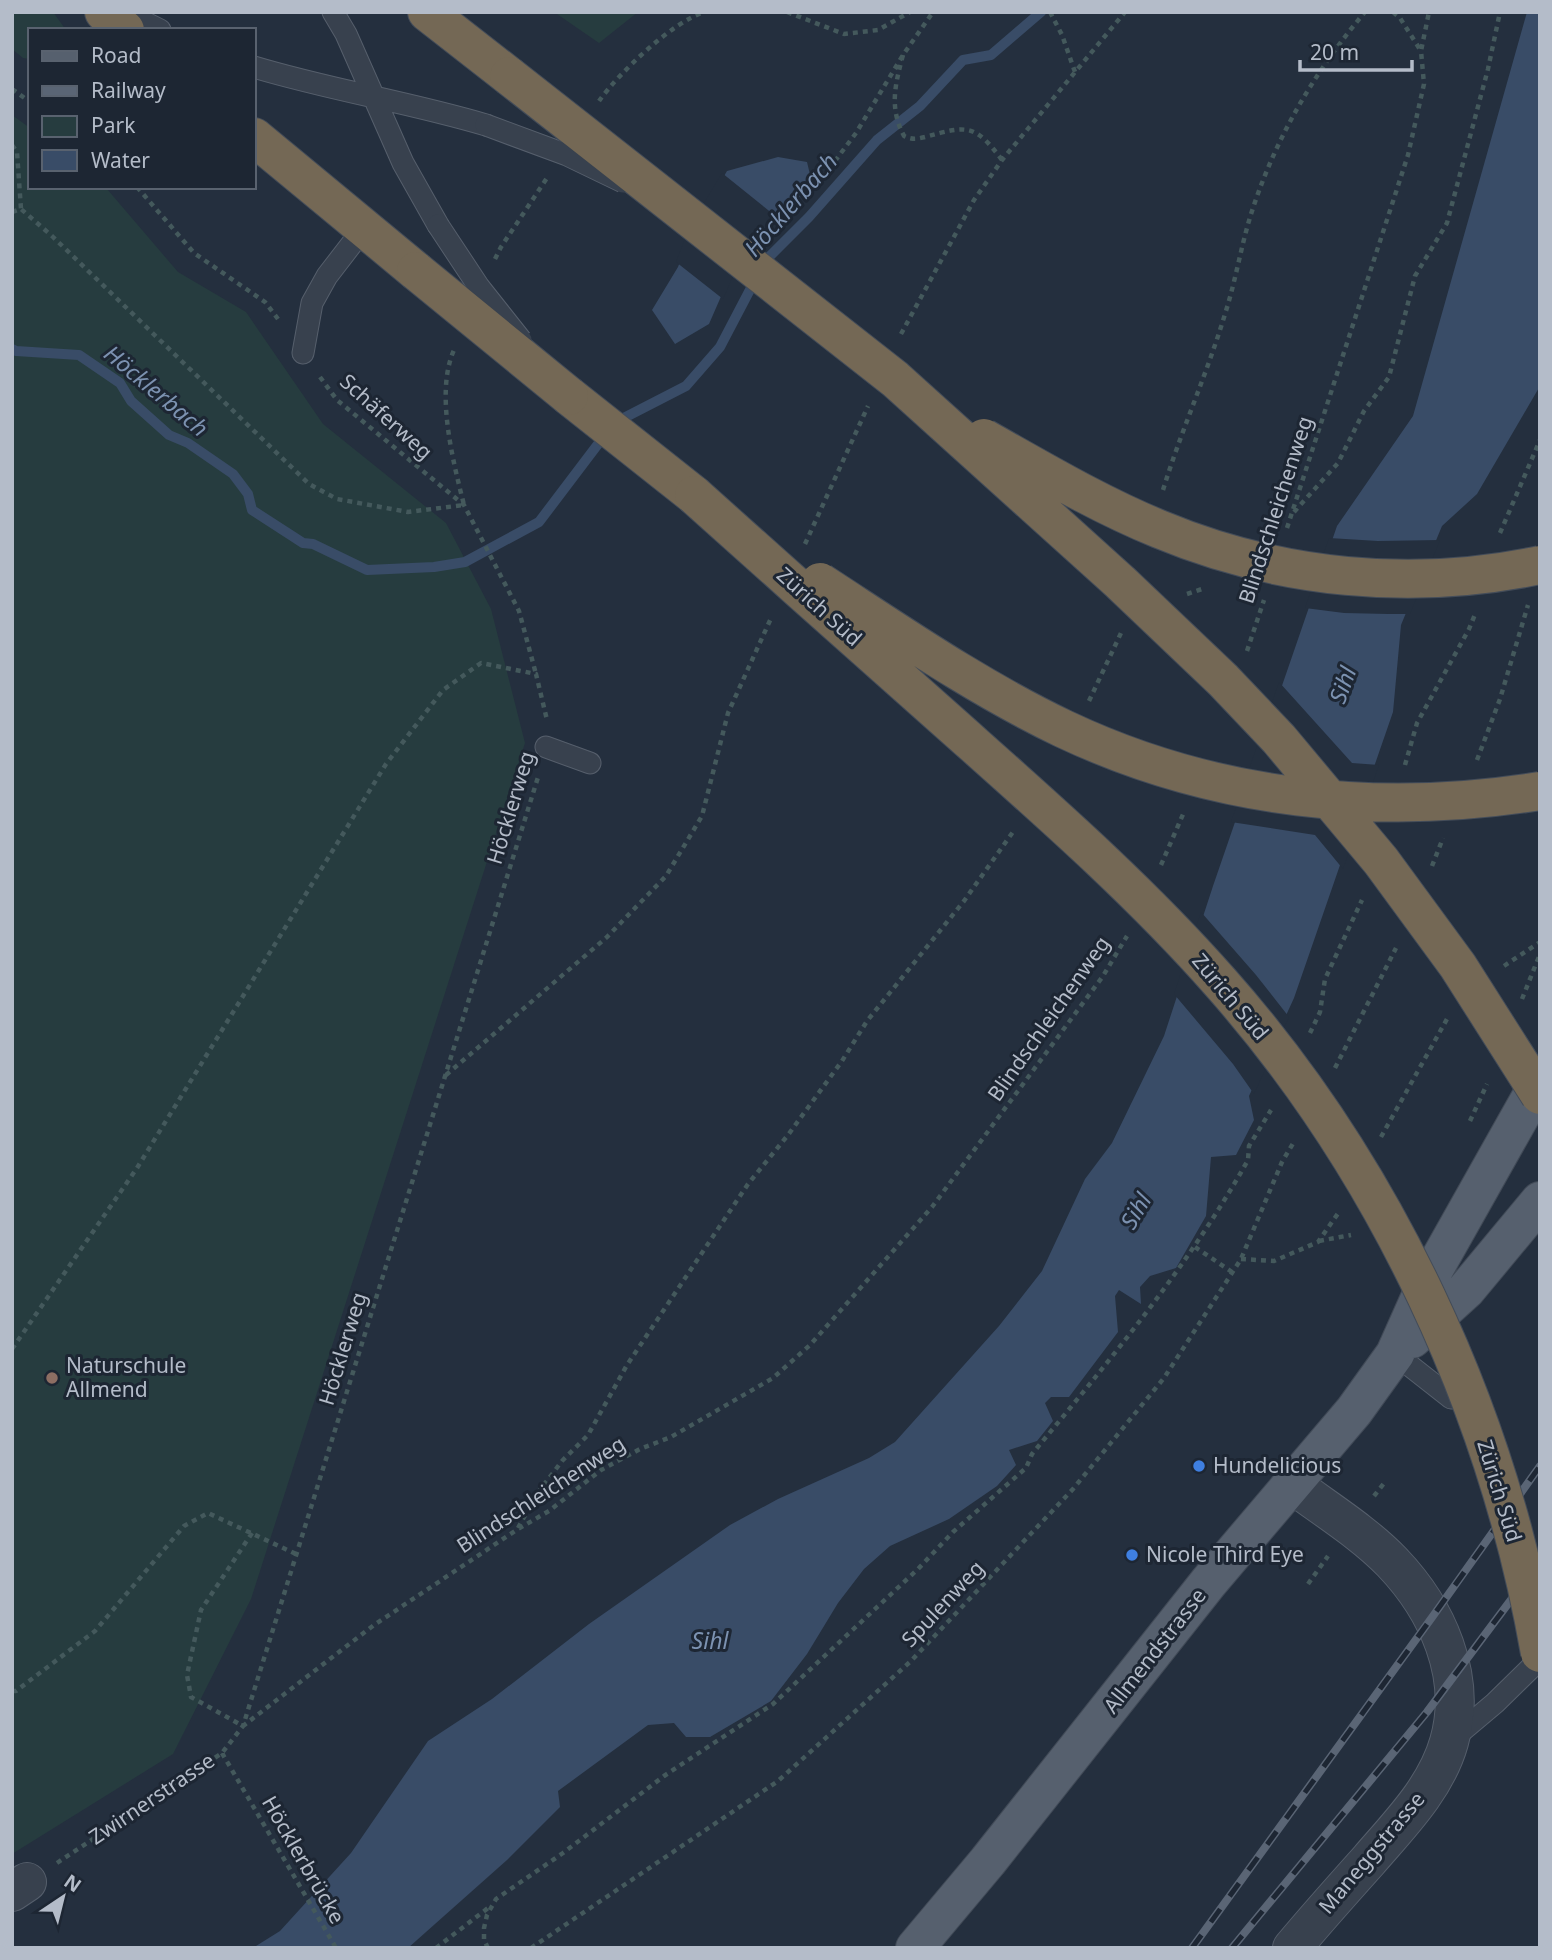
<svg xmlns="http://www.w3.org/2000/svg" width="1552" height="1960" viewBox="0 0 1552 1960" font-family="'Noto Sans',sans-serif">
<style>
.green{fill:#263c3f}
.water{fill:#394c67}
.pier{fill:#242f3e}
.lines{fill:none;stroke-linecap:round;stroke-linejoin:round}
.stream{stroke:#394c67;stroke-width:10}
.lane-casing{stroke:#565f6c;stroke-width:23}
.street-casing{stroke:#565f6c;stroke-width:40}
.primary-casing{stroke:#414a57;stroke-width:40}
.highway-casing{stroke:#434c59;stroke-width:40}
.path{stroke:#44595c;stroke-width:4.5;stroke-dasharray:5 5;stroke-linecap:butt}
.lane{stroke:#38414e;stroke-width:21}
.street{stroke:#38414e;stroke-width:38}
.primary{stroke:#56606e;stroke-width:38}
.highway{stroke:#746855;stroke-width:38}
.rail-casing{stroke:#5a6575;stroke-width:8}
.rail{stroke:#1d2633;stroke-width:5;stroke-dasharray:16;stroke-linecap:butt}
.lane-bridge-casing{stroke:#565f6c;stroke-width:23;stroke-linecap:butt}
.highway-bridge-casing{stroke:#434c59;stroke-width:40;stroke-linecap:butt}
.lane-bridge{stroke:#38414e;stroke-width:21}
.highway-bridge{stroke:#746855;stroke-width:38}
.education-dot{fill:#8d6e63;stroke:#1d2633;stroke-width:2.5}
.shop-dot{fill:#3f7fe0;stroke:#1d2633;stroke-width:2.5}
.labels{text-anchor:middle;stroke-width:6;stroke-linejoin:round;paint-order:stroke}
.street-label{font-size:21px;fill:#b4bcc9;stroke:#1d2633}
.poi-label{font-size:21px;fill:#b4bcc9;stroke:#1d2633;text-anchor:start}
.water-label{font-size:23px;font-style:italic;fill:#7c92b1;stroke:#1d2633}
</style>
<rect width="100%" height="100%" fill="#242f3e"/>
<path class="green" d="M12,12H53L66,30H30V59L23,58L12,49Z
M554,12H638L599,43Z
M12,115L30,128V187L107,189L178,272L246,312L323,424L446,523L491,609L525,743L251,1599L173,1754L12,1854Z"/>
<path class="water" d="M1527,12H1540V386L1477,494L1442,526L1401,625L1393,712L1294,998L1249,1096L1254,1120L1236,1155L1211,1157L1206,1216L1176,1268L1150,1276L1140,1287L1141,1304L1119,1290L1115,1296L1118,1332L1069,1397H1051L1045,1403L1053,1421L1037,1441L1009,1450L1016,1465L997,1486L949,1519L890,1546L864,1569L838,1603L807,1654L771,1701L710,1737H686L674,1723L648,1725L558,1791L560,1807L507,1860L408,1948H253L280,1931L351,1853L428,1741L492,1699L589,1624L730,1525L778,1499L869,1458L895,1442L999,1326L1042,1271L1085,1179L1112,1143L1164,1036L1213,886L1337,526L1413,416Z
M778,157L807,162L813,187L776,215L750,230L709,324L675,344L652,310L678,267L693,229L727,171Z"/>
<path class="pier" d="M722,173L778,218L752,233L723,299L676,262L689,228Z
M1329,538L1378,541L1440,540L1410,614H1388L1344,613L1305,608Z
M1279,682L1352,763L1379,765L1343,869L1315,835L1231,822Z
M1201,912L1256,975L1289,1017L1254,1094L1233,1064L1174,994Z"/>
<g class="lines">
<path class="stream" d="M12,349L16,351L79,355L120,383L131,401L169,435L188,443L233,474L248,494L252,510L303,543L313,544L367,570L434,567L465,562L539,522L614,423L686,386L720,347L765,261L809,217L877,140L920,106L963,60L991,55L1041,12"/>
<defs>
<path id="lane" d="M124,12L160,30
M333,12L346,34L403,163L438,225
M254,67C330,90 409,102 486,125
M303,353L312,303L327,276L364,228
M546,747L590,763
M1395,1354L1451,1398
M1451,1740L1495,1703L1540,1659"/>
<path id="street" d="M12,1892L27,1882
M1292,1948C1317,1918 1343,1889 1369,1860C1400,1824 1436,1788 1449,1742C1468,1676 1437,1609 1392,1562C1363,1532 1325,1509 1292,1484"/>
<path id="primary" d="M1412,1339L1466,1290L1540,1201
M915,1948L988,1861L1208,1583L1354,1411L1395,1354L1428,1280L1540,1081"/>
<path id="highway" d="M104,12L125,30
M427,12L509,76
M254,137L416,271
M569,396L694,495"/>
</defs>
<use href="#lane" class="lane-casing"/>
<use href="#street" class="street-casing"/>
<use href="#primary" class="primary-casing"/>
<use href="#highway" class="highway-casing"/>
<path class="path" d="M787,12L844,34L878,30L910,12
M1050,12L1062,35L1075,72
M1393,12L1400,18L1421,51
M903,55C895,85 889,108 904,136C913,140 916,139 925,137C968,125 975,124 1002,160
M12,89L30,102
M599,101C619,73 671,23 704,12
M12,145L17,152L21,209
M823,177L856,133L903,55L933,12
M137,187L194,253L265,302L278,319
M12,212L21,209L52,236L309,484L337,499L408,512L464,505C453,461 435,392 454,350
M495,259L501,247L547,178
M901,334L974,200L1002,160L1125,12
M320,377L337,400L464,505L519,611L536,674
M1163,490C1181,431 1207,374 1225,314C1236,280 1241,245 1252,211C1276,137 1315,71 1365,12
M1294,512L1338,463L1364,411L1389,377L1415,276L1447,223L1488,69L1500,12
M1287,528L1408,155L1424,84L1421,51L1429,12
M1500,533L1540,440
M805,544L868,406
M1187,594L1205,588
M1247,651L1264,600
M1089,701L1121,633
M1477,760L1500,699L1528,605
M1405,765L1417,723L1469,629L1476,612
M1161,865L1184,812
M1432,866L1443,838
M1504,966L1540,942
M1522,999L1540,954
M1310,1033L1320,1012L1325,979L1362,900
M1335,1068L1396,948
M446,1075L607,937L666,876L702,816L728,713L772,616
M1470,1121L1487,1084
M1381,1137L1447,1019
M1319,1241L1351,1235
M1195,1247L1232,1272
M1241,1259L1274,1261L1318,1242L1339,1212
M12,1349L137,1168L386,764L443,690L481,663L536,674L547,720
M1374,1496L1385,1482
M518,1528L537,1494L562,1461L588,1435L627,1365L748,1184L788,1135L842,1061L867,1021L964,901L1015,829
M252,1533L201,1610L187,1675L191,1697L243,1726L374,1625L518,1529L549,1511L601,1470L640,1449L671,1437L773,1378L810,1345L932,1207L1103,976L1127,936
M1308,1584L1328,1556
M12,1691H16L95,1631L184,1526L208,1513L296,1554
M222,1753L336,1948
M57,1863L222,1753L243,1726L539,774
M436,1948L488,1908
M488,1948L484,1940V1928L487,1915L496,1899L563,1853L664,1776L773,1704L918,1569L953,1532L1026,1468L1032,1454C1110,1360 1188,1267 1248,1160L1249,1146L1271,1110
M531,1948L778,1781L911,1661L1073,1489L1164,1378L1241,1259L1282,1162L1295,1140"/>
<use href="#lane" class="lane"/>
<use href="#street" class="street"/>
<use href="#primary" class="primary"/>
<use href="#highway" class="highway"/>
<defs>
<path id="rail" d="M1192,1948L1433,1616L1540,1466
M1232,1948L1427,1712L1540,1561"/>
</defs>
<use href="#rail" class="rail-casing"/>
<use href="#rail" class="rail"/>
<defs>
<path id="lane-bridge" d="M486,125L567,155L623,182
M438,225L479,287L521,340"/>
<path id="highway-bridge" d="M509,76L895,379L1120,582L1223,680L1279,739L1381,861L1458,966L1540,1095
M416,271L569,396
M984,438C1041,470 1098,504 1159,529C1279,579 1412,592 1540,565
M694,495C780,572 867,650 953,726C1045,808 1138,889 1220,982C1385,1168 1497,1408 1540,1653
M820,582C900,634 978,688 1064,729C1214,800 1378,817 1540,791"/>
</defs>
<use href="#lane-bridge" class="lane-bridge-casing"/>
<use href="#highway-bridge" class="highway-bridge-casing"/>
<use href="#lane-bridge" class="lane-bridge"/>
<use href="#highway-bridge" class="highway-bridge"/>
</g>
<circle class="education-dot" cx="52" cy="1378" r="7"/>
<g class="shop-dot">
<circle cx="1199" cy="1466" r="7"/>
<circle cx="1132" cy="1555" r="7"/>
</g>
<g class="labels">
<g class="street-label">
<text transform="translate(386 417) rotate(42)" y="7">Schäferweg</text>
<text transform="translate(1276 510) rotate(-72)" y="7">Blindschleichenweg</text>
<text transform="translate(819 607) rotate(42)" y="7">Zürich Süd</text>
<text transform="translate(511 808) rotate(-73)" y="7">Höcklerweg</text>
<text transform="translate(1230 997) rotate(50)" y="7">Zürich Süd</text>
<text transform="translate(1049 1019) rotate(-55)" y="7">Blindschleichenweg</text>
<text transform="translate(343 1349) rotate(-73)" y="7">Höcklerweg</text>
<text transform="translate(1499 1491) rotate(73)" y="7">Zürich Süd</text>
<text transform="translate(541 1495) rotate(-33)" y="7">Blindschleichenweg</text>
<text transform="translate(943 1604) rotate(-47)" y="7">Spulenweg</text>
<text transform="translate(1155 1651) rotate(-52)" y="7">Allmendstrasse</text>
<text transform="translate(152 1799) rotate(-34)" y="7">Zwirnerstrasse</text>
<text transform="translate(1372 1853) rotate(-50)" y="7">Maneggstrasse</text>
<text transform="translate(303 1860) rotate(60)" y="7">Höcklerbrücke</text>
</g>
<g class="poi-label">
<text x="66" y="1373">Naturschule<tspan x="66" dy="24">Allmend</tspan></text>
<text x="1213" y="1473">Hundelicious</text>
<text x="1146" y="1562">Nicole Third Eye</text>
</g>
<g class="water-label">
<text transform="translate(791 205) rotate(-49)" y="8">Höcklerbach</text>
<text transform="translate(156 391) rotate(40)" y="8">Höcklerbach</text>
<text transform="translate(1343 685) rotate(-70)" y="8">Sihl</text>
<text transform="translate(1136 1211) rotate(-59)" y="8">Sihl</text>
<text x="710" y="1649">Sihl</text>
</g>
</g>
<rect width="1552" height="1960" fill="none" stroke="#b4bcc9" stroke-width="28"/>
<rect x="28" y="28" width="228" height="161" fill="#1d2633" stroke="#59626f" stroke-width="2"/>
<rect x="42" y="51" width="35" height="10" fill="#56606e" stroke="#59626f" stroke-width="2"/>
<text x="91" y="63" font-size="21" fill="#b4bcc9">Road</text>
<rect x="42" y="86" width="35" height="10" fill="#5a6575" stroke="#59626f" stroke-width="2"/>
<text x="91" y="98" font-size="21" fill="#b4bcc9">Railway</text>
<rect x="42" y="116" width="35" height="21" fill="#263c3f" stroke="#59626f" stroke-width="2"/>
<text x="91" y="133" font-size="21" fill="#b4bcc9">Park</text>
<rect x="42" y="150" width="35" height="21" fill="#394c67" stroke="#59626f" stroke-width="2"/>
<text x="91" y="168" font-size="21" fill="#b4bcc9">Water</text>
<g transform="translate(63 1897) rotate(35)" stroke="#1d2633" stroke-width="5" paint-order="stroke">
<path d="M0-5L12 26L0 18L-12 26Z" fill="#b4bcc9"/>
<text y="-10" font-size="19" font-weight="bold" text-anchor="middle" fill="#b4bcc9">N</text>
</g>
<path d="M1300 60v10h112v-10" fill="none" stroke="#b4bcc9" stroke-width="3.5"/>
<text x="1310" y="60" font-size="21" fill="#b4bcc9" stroke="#1d2633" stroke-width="5" paint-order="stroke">20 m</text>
</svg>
